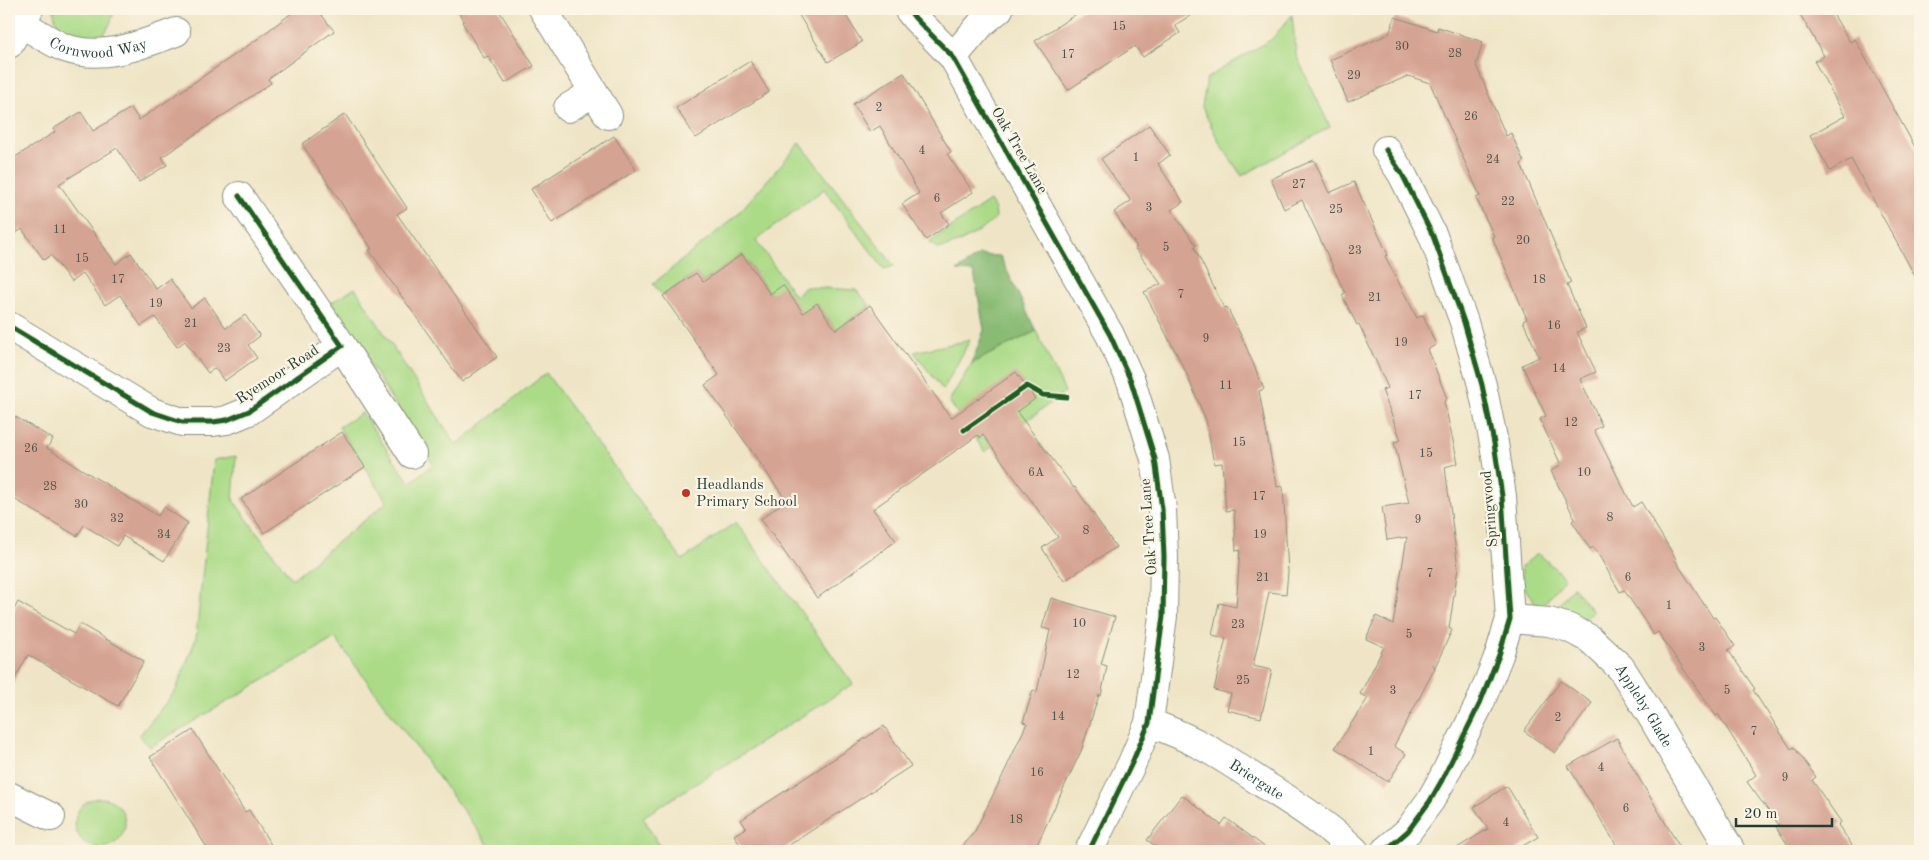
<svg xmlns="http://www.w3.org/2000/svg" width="1929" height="860" viewBox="0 0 1929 860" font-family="'Old Standard TT',serif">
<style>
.green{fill:#acdb88;stroke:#668c5e}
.forest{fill:#89bb74;stroke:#547c54}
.building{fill:#d5a392}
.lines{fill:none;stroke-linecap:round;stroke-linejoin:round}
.street-casing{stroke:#87917d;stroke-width:30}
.street{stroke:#fff;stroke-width:28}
.cycleway-casing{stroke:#fcf5e5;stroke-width:8}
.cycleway{stroke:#1b5e20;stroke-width:5}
.poi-dot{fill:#c8321e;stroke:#fcf5e5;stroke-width:2}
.labels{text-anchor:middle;stroke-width:4.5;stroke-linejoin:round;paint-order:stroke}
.number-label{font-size:12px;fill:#4c564c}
.street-label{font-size:15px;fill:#1f3d34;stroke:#fcf5e5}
.poi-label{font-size:15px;fill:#1f3d34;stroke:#fcf5e5;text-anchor:start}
</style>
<rect width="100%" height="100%" fill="#fcf5e5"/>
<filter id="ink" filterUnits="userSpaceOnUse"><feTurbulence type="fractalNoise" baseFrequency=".02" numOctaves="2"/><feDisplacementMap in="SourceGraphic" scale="10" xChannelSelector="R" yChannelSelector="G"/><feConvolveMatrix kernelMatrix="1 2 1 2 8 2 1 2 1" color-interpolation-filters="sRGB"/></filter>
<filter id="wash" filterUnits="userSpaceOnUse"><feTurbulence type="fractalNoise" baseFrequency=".0096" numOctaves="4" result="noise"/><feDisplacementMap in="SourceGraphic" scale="20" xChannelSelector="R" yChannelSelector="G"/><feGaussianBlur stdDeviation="1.12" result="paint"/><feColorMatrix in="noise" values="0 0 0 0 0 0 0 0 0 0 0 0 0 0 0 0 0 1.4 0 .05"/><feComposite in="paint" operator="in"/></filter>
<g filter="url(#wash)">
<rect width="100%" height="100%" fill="#efe5c6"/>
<path class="green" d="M54,9H114C111,28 102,42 82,46C67,36 54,29 54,9Z
M1292,15L1296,55L1330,127L1242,176L1220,144L1202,107L1207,78L1272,39Z
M800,143L894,266L884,269L824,189L756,240L795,296L806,287L856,290L870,305L836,330L817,304L803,313L770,294L742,254L703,282L696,273L663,296L653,284L736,216Z
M990,201L995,209L996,217C986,230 955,246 938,249L929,242Z
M355,288L456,445L546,373L682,560L736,522L853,684L643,817L659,845L651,851H493L335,638L150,747L139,736L176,690L196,638L214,460L236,456L233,500L292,579L387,502L339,427L362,413L410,483L433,464L331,303Z
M1036,331L1065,392L985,452L949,401L972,363Z
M970,340L943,390L914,352Z
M1538,553L1565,578L1544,604H1536L1524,587L1521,567Z
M1573,587L1593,612L1584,620L1552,612Z
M75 823a25 25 0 1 1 50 0a25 25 0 1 1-50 0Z"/>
<path class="forest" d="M979,255L1000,256L1036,331L972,363L984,330L974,272L957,271Z"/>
<g id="blocks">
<path class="building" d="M297,9H317L334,31L268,79L271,83L162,157L167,165L139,182L117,148L59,184L116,264L131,253L156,289L170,279L191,308L205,298L226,328L245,315L260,336L248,345L257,358L224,381L215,368L208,373L185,341L177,347L155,317L141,326L120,295L105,305L83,273L71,282L51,255L44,260L22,229L9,238V161L55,132L53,129L81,112L93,131L131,108L139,120L252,43Z
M456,9H498L534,66L505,83L488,56L484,58L462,22L464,21Z
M795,9H842L862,42L828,62Z
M1084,9H1201L1175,25L1180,33L1143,57L1135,46L1068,90L1035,41Z
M1797,9H1830L1850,42L1855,39L1920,156V285L1851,159L1830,171L1810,135L1845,116L1814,61L1824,56Z
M1395,17L1437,31L1438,27L1483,42L1476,65L1506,136L1511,133L1524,162L1521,164L1571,283L1567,285L1586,328L1577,332L1596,372L1580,379L1602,426L1594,430L1633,507L1641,502L1676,559L1675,560L1713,618L1715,617L1735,646L1728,650L1755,689L1753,690L1791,749L1794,747L1816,777L1812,780L1841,822L1838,825L1856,851H1792L1776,827L1779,825L1747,782L1756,775L1718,714L1716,716L1658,632L1654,635L1624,590L1620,592L1594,547L1590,549L1572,521L1575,519L1551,471L1561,465L1540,419L1546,416L1522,365L1539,357L1523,321L1527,319L1492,237L1494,236L1476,198L1480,196L1430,83L1408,76L1348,102L1330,60L1389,34Z
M750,61L769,92L696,138L676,108Z
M904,73L951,152L947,154L973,192L941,213L949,224L926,240L902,204L919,193L880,126L870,132L853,104Z
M345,114L407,208L397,214L497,357L462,382L369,250L372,249L302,144Z
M1149,125L1170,155L1158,164L1183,202L1171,210L1196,245L1194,247L1224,308L1227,307L1244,342L1264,389L1259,391L1274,474L1275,473L1277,487L1283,486L1288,572L1286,594L1269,592L1253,666L1272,670L1261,718L1227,710L1231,694L1214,690L1226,638L1212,635L1219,603L1236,607L1240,550L1236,551L1234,510L1226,511L1222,463L1214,464L1206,420L1184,368L1144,292L1161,284L1135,248L1137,247L1114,212L1131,201L1101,159Z
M614,136L636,170L552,223L531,189Z
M1314,160L1329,193L1354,182L1388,255L1385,256L1417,318L1423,315L1436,345L1428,349L1447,399L1444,401L1458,463L1445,467L1458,568L1449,628L1452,630L1435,667L1432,664L1435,668L1394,746L1406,754L1388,782L1335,748L1368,698L1360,694L1384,647L1366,639L1376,616L1393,624L1407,537L1387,540L1382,507L1409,503L1394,442L1401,440L1382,390L1388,388L1359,324L1357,325L1342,295L1345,293L1302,200L1284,209L1271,179Z
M742,254L770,294L783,285L803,313L817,303L836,330L870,305L951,418L1016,372L1035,399L1017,412L1074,488L1075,487L1116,547L1064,581L1042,548L1058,537L983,435L980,438L978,435L873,509L896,541L817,598L761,519L786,500L705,385L719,375L663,296L696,273L703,282Z
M9,413L53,439L47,448L158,516L164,507L188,523L164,561L123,536L117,546L84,525L77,536L9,496Z
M342,432L365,467L264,533L241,499Z
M1051,598L1115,617L1101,664L1107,666L1101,696L1099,695L1081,751L1034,851H959L975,831L1004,773L1027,723L1023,722L1033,690L1037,692L1050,630L1042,628Z
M18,602L74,634L80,624L144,661L118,706L28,655L9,689V619Z
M1561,681L1592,703L1555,753L1524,731Z
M884,726L911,766L780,851H744L734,835L746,828L741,820Z
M193,730L245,812L249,810L275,851H209L150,757Z
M1617,738L1633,768L1682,851H1620L1568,766Z
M1507,786L1538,837L1514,851H1452L1488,829L1474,807Z
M1182,795L1221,825L1226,818L1270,851H1162L1147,840Z"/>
</g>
</g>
<g filter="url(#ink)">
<use href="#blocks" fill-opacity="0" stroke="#87917d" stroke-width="1"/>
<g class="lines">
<defs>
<g id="street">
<path d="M543,9L608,115"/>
<path d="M908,9L915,18L953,57L1110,335L1131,381L1155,459L1162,509L1164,557L1163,616L1149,723L1132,763L1089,851"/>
<path id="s1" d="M21,23C35,31 50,42 65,48C103,61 141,45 176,32"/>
<path d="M9,44L29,9"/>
<path d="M953,57L982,23L999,9"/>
<path d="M568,108L594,92"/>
<path d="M9,326L152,412L182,422H213L227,420L249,411L342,346L239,196"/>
<path d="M342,346L412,454"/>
<path id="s2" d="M1510,619L1549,622L1569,628L1590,639L1621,668L1649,712L1731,851"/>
<path id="s3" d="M1149,723C1195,738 1229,761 1268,787C1299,806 1329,826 1355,851"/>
<path d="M9,796L51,817"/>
<path d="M1385,851L1408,831L1430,801L1442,780L1480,703L1499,655L1510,619L1502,496L1494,443L1482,385L1464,322L1433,236L1402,174L1386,150"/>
</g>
</defs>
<use href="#street" class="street-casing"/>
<use href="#street" class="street"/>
<defs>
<path id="cycleway" d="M908,9L915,18L953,57L1110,335L1131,381L1155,459L1162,509L1164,557L1163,616L1149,723L1132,763L1089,851
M9,326L152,412L182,422H213L227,420L249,411L342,346L239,196
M964,430L1027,386L1043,395L1067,397
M1385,851L1408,831L1430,801L1442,780L1480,703L1499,655L1510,619L1502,496L1494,443L1482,385L1464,322L1433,236L1402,174L1386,150"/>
</defs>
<use href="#cycleway" class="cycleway-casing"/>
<use href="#cycleway" class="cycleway"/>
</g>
</g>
<circle class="poi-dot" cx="686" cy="493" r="5"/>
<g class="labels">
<g class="number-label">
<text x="1119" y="30">15</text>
<text x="1402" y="50">30</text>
<text x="1455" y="57">28</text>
<text x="1068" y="58">17</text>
<text x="1354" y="79">29</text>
<text x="879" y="111">2</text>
<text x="1471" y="120">26</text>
<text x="922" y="154">4</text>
<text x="1136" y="161">1</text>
<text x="1493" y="163">24</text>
<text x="1299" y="188">27</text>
<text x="937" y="202">6</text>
<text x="1508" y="205">22</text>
<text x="1149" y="211">3</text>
<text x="1336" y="213">25</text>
<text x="60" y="233">11</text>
<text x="1523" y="244">20</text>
<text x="1166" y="251">5</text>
<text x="1355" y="254">23</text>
<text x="82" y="262">15</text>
<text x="118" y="283">17</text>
<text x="1539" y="283">18</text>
<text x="1181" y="298">7</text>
<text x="1375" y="301">21</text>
<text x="156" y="307">19</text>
<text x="191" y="327">21</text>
<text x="1554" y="329">16</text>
<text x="1206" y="342">9</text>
<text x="1401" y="346">19</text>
<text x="224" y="352">23</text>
<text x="1559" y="372">14</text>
<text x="1226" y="389">11</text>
<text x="1415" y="399">17</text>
<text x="1571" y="426">12</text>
<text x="1239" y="446">15</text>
<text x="31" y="452">26</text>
<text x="1426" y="457">15</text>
<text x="1036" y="476">6A</text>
<text x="1584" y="476">10</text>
<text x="50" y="490">28</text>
<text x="1259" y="500">17</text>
<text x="81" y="508">30</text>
<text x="1610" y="521">8</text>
<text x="117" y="522">32</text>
<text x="1418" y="523">9</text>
<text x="1086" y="534">8</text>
<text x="164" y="538">34</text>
<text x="1260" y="538">19</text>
<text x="1430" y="577">7</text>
<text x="1263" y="581">21</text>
<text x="1628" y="581">6</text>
<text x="1669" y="609">1</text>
<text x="1079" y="627">10</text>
<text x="1238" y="628">23</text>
<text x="1409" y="638">5</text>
<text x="1702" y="651">3</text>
<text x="1073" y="678">12</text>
<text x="1243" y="684">25</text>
<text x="1393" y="694">3</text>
<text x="1727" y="694">5</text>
<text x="1058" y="720">14</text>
<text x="1558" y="721">2</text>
<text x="1754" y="735">7</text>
<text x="1371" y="755">1</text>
<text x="1601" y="771">4</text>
<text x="1037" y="776">16</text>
<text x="1785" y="781">9</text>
<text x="1626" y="812">6</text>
<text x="1016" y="823">18</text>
<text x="1506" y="826">4</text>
</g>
<g class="street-label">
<text dy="5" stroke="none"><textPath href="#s1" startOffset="84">Cornwood Way</textPath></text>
<text transform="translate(1020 150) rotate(60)" y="5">Oak Tree Lane</text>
<text transform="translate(277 374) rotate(-33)" y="5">Ryemoor Road</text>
<text transform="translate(1489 509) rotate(-95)" y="5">Springwood</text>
<text transform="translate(1148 527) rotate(-94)" y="5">Oak Tree Lane</text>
<text dy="5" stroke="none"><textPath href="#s2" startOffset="170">Appleby Glade</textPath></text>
<text dy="5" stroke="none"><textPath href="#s3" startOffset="122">Briergate</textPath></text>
</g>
<g class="poi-label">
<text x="696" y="489">Headlands<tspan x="696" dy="17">Primary School</tspan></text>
</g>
</g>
<rect width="1929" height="860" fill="none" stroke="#fcf5e5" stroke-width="30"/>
<path d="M1736 818v8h96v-8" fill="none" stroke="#1f3d34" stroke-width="2.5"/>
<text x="1744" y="818" font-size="15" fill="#1f3d34" stroke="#fcf5e5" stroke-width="4" paint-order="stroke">20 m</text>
</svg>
